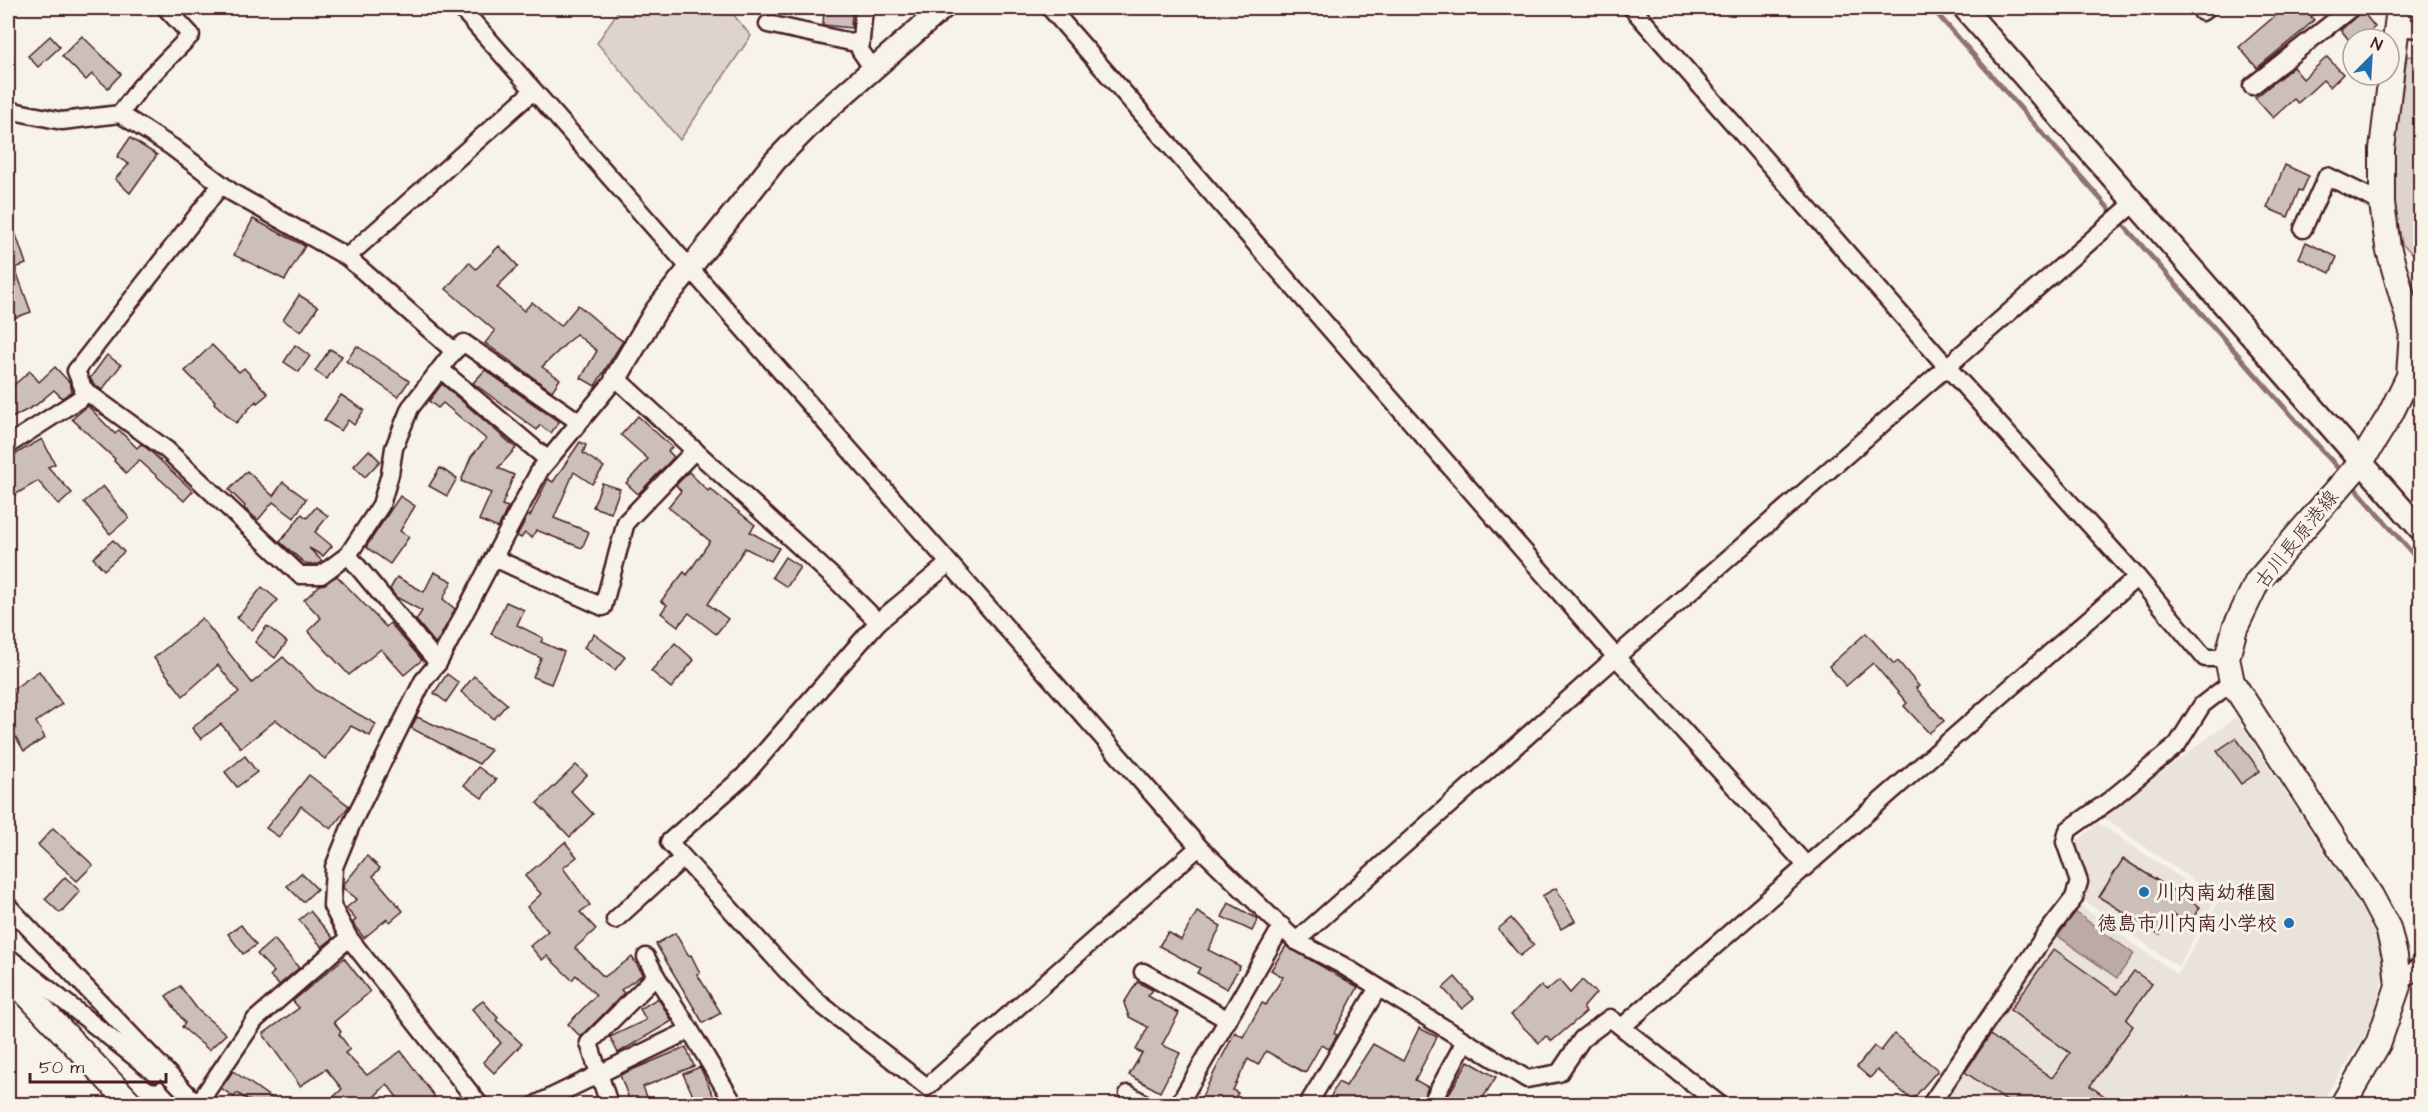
<svg xmlns="http://www.w3.org/2000/svg" width="2428" height="1112" font-family="'Architects Daughter','Klee One',sans-serif">
  <style>
    .built { fill: #eae3da }
    .green { fill: #ded4cc; stroke: #947a7c; stroke-width: 1.5 }
    .water { fill: #bcaaa7; stroke: #8e7275; stroke-width: 1.5 }
    .lines { fill: none; stroke-linecap: round; stroke-linejoin: round }
    .stream { stroke: #8e7275; stroke-width: 5 }
    .building { fill: #ccbfb9; stroke: #4a1f2b; stroke-width: 1.5 }
    .minor-casing { stroke: #4a1f2b; stroke-width: 21 }
    .tertiary-casing { stroke: #4a1f2b; stroke-width: 26 }
    .secondary-casing { stroke: #4a1f2b; stroke-width: 28 }
    .minor { stroke: #f7f3e8; stroke-width: 16 }
    .tertiary { stroke: #f7f3e8; stroke-width: 21 }
    .secondary { stroke: #f7f3e8; stroke-width: 24 }
    .poi-dot { fill: #1f6fb2; stroke: #f7f3e8; stroke-width: 2 }
    .labels { text-anchor: middle; stroke-width: 6; stroke-linejoin: round; paint-order: stroke }
    .street-label { font-size: 20px; fill: #4a1f2b; stroke: #f7f3e8 }
    .poi-label { font-size: 20px; font-weight: bold; fill: #4a1f2b; stroke: #f7f3e8; text-anchor: start }
  </style>
  <rect width="100%" height="100%" fill="#f7f3e8"/>
  <filter id="ink" filterUnits="userSpaceOnUse"><feTurbulence type="fractalNoise" baseFrequency=".0167" numOctaves="2"/><feDisplacementMap in="SourceGraphic" scale="12" xChannelSelector="R" yChannelSelector="G"/><feConvolveMatrix kernelMatrix="1 2 1 2 8 2 1 2 1" color-interpolation-filters="sRGB"/></filter>
  <g filter="url(#ink)">
    <g class="built">
      <path d="M2236,717L2385,944L2386,963L2376,1008L2364,1037L2320,1104H1955L1946,1096L2076,903L2178,975L2220,899L2102,817Z"/>
      <path d="M2098,823L2215,900L2178,967L2083,900L2088,884L2075,843Z"/>
    </g>
    <g class="green">
      <path d="M620,8H728L751,36L680,140L597,43Z"/>
      <path d="M2407,56L2420,57V260L2402,244L2395,208V144Z"/>
    </g>
    <path class="water" d="M2075,912L2134,954L2117,978L2058,936Z"/>
    <g class="lines">
      <g class="stream">
        <path d="M1932,8L2344,475"/>
        <path d="M2352,484L2420,562"/>
      </g>
    </g>
    <g class="building">
      <path d="M2284,8H2321L2311,17L2314,20L2300,33L2257,68L2239,47Z"/>
      <path d="M824,10L852,12L851,28L823,25Z"/>
      <path d="M2362,11L2375,27L2360,39H2353V45L2341,30Z"/>
      <path d="M50,36L60,47L38,67L28,56Z"/>
      <path d="M82,36L121,74L108,88L92,74L86,80L62,56Z"/>
      <path d="M2327,57L2343,74L2330,87L2323,80L2298,103L2294,99L2273,118L2255,98L2293,67L2303,79Z"/>
      <path d="M130,138L157,155L130,193L115,179L129,164L117,157Z"/>
      <path d="M2285,165L2309,176L2302,191L2299,190L2288,217L2267,208Z"/>
      <path d="M8,217H10L26,264L15,268L31,312L11,319L8,309Z"/>
      <path d="M253,219L305,246L285,280L234,255Z"/>
      <path d="M2306,242L2337,257L2330,273L2299,258Z"/>
      <path d="M499,246L518,266L497,287L524,311L532,302L561,326L578,305L604,327L603,328L623,341L595,386L581,378L597,351L576,334L542,367L560,379L552,391L485,343L495,331L446,289L469,262L476,269Z"/>
      <path d="M299,295L318,307L301,332L283,320Z"/>
      <path d="M212,345L239,372L244,368L268,394L257,403L256,401L236,423L214,403L215,401L185,371Z"/>
      <path d="M295,345L310,356L299,372L284,362Z"/>
      <path d="M357,346L409,381L398,397L346,361Z"/>
      <path d="M330,349L342,356L327,379L315,371Z"/>
      <path d="M107,355L121,365L102,390L93,383L90,378Z"/>
      <path d="M55,367L70,383L72,391L62,398L54,390L36,405L8,420V390L30,371L39,382Z"/>
      <path d="M485,370L559,422L551,433L540,425L537,430L473,383Z"/>
      <path d="M442,384L516,448L498,468L514,475L502,505L508,507L498,528L479,520L491,493L461,481L471,457L486,439L443,403L438,408L429,401Z"/>
      <path d="M341,395L364,410L354,425L348,420L341,431L324,420Z"/>
      <path d="M88,406L115,434L119,430L137,448L141,444L149,450L193,491L184,501L139,460L126,473L114,461L115,459L72,419Z"/>
      <path d="M638,416L672,447L668,451L674,457L638,494L626,483L648,459L621,435Z"/>
      <path d="M42,439L55,464L48,467L72,493L59,505L38,481L8,499V458Z"/>
      <path d="M580,442L586,445L583,453L604,467L592,484L574,472L554,518L589,532L582,548L536,530L532,538L525,533L521,538L517,536L528,515L530,516L548,479L553,482Z"/>
      <path d="M369,450L380,461L365,477L354,466Z"/>
      <path d="M440,468L457,478L447,496L429,486Z"/>
      <path d="M247,471L273,496L283,482L306,499L294,518L273,502L258,520L244,508L245,506L229,490Z"/>
      <path d="M689,472L708,491L710,489L755,525L750,532L779,548L771,561L745,548L708,604L728,619L716,634L689,613L678,626L661,613L667,605L661,601L684,572L687,575L710,541L668,507L681,491L676,485Z"/>
      <path d="M602,483L620,489L611,513L593,507Z"/>
      <path d="M103,486L129,518L110,534L84,502Z"/>
      <path d="M400,496L415,506L400,531L409,537L390,564L366,547Z"/>
      <path d="M316,507L328,516L315,532L332,546L323,556L309,548L322,561L318,564H306L280,542L302,514L307,518Z"/>
      <path d="M113,540L124,552L104,570L93,558Z"/>
      <path d="M785,557L800,567L787,587L772,577Z"/>
      <path d="M434,572L452,581L443,599L455,609L436,644L416,620L422,611L396,597L390,589L397,577L424,592Z"/>
      <path d="M337,576L386,627L390,623L422,660L404,675L381,649L349,675L308,631L321,618L304,600L320,585Z"/>
      <path d="M262,587L278,600L252,630L237,618Z"/>
      <path d="M506,602L524,610L517,625L543,638L541,642L564,652L551,684L533,677L541,658L491,634Z"/>
      <path d="M202,618L252,683L283,657L317,691L376,724L370,736L351,726L325,759L276,720L241,748L221,724L201,739L192,728L239,692L218,665L183,696L154,658Z"/>
      <path d="M267,626L287,642L275,658L255,642Z"/>
      <path d="M1866,633L1894,664L1898,661L1919,686L1916,688L1944,721L1929,733L1904,706L1907,703L1873,663L1846,686L1829,666Z"/>
      <path d="M594,634L625,657L615,670L584,647Z"/>
      <path d="M675,643L694,660L671,688L651,671Z"/>
      <path d="M39,671L62,704L36,722L45,738L24,751L8,724V693Z"/>
      <path d="M447,674L459,683L446,702L434,693Z"/>
      <path d="M474,676L507,704L494,719L461,692Z"/>
      <path d="M417,717L491,750L479,764L411,728Z"/>
      <path d="M2236,738L2260,771L2241,784L2217,751Z"/>
      <path d="M245,756L257,772L237,787L225,772Z"/>
      <path d="M576,765L587,775L571,791L593,814L570,837L537,803Z"/>
      <path d="M478,767L496,780L482,798L464,785Z"/>
      <path d="M309,775L349,806L331,829L301,806L279,837L266,828Z"/>
      <path d="M53,828L93,865L77,881L38,845Z"/>
      <path d="M565,842L577,857L563,868L590,905L580,912L596,929L575,948L604,977L632,957L643,974L621,990L624,993L581,1037L568,1024L596,995L576,975L572,980L547,956L542,960L530,946L548,931L527,907L541,894L525,876Z"/>
      <path d="M367,856L380,868L373,876L403,911L390,922L387,919L364,938L354,925L353,922L356,920L346,908L357,899L343,888L344,884Z"/>
      <path d="M2123,859L2200,907L2189,924L2173,914L2160,935L2099,897Z"/>
      <path d="M301,873L317,889L303,902L287,886Z"/>
      <path d="M65,877L80,891L60,913L45,899Z"/>
      <path d="M1556,888L1575,921L1561,929L1542,896Z"/>
      <path d="M1229,903L1258,919L1252,931L1222,917Z"/>
      <path d="M310,911L333,938L322,947L299,920Z"/>
      <path d="M1197,912L1221,926L1208,950L1240,966L1227,989L1197,973L1200,968L1159,946L1168,932L1181,940Z"/>
      <path d="M1511,918L1534,945L1520,956L1498,929Z"/>
      <path d="M241,925L256,945L243,954L228,934Z"/>
      <path d="M675,933L689,956L691,955L700,973L697,974L721,1013L703,1023L656,944Z"/>
      <path d="M274,939L299,968L279,985L270,976L274,972L257,954Z"/>
      <path d="M1286,946L1358,987L1334,1033L1337,1035L1329,1049L1321,1045L1305,1073L1266,1051L1258,1065L1248,1059L1233,1090L1238,1093L1231,1104H1198L1235,1032L1243,1037L1262,1003L1266,1005L1283,977L1271,970Z"/>
      <path d="M2054,949L2117,994L2134,971L2152,984L2126,1020L2133,1026L2090,1086L2116,1104H2011L1965,1072L1990,1035L2052,1078L2070,1053L2010,1010Z"/>
      <path d="M344,958L370,992L334,1022L341,1032L339,1034L350,1049L345,1053L367,1075L401,1051L435,1097L425,1104H402L387,1084L367,1104H326L342,1089L326,1069L300,1086L263,1034L299,1008L293,1001Z"/>
      <path d="M1455,977L1474,999L1462,1009L1443,988Z"/>
      <path d="M1559,980L1570,993L1582,980L1596,993L1583,1008L1586,1012L1552,1041L1546,1036L1539,1043L1511,1015L1541,985L1546,991Z"/>
      <path d="M1137,982L1153,990L1148,996L1179,1013L1162,1045L1180,1053L1160,1092L1129,1075L1142,1053L1136,1050L1148,1027L1129,1017L1124,1003Z"/>
      <path d="M180,986L198,1010L226,1034L209,1050L182,1027L185,1023L166,996Z"/>
      <path d="M658,998L672,1021L618,1053L610,1037L646,1020L640,1009Z"/>
      <path d="M483,1001L498,1018L496,1020L522,1044L494,1073L483,1062L501,1043L472,1009Z"/>
      <path d="M1419,1028L1437,1037L1415,1080L1428,1087L1421,1104H1408L1393,1096L1388,1104H1327L1338,1082L1346,1086L1373,1044L1403,1061Z"/>
      <path d="M1894,1034L1938,1070L1912,1100L1877,1070L1870,1078L1857,1067L1874,1046L1881,1051Z"/>
      <path d="M686,1047L694,1066L643,1087L650,1104H631L620,1075Z"/>
      <path d="M1468,1061L1496,1077L1479,1104H1443Z"/>
      <path d="M700,1067L714,1097L697,1104L683,1074Z"/>
      <path d="M233,1071L280,1104H254L237,1093L234,1097L221,1088Z"/>
    </g>
    <g class="lines">
      <defs>
        <g id="minor">
          <path d="M461,8L1199,847L1296,941L1342,965L1527,1079L1559,1073L1582,1039L1610,1018L1719,1104"/>
          <path d="M864,8L860,50L873,69"/>
          <path d="M1050,8L1616,657L1806,865"/>
          <path d="M1632,8L1948,368L2137,577L2205,658H2227"/>
          <path d="M2202,12L2207,8"/>
          <path d="M768,24L860,44"/>
          <path d="M2397,27L2420,29"/>
          <path d="M2252,86L2351,8"/>
          <path d="M8,110L62,121L120,114L172,147L233,193L347,257L454,351L464,343L579,422"/>
          <path d="M120,114L141,86L191,35L166,8"/>
          <path d="M2303,229L2327,176L2382,203"/>
          <path d="M347,257L533,91"/>
          <path d="M440,369L548,460"/>
          <path d="M84,390L167,450L300,575H321L348,555L438,663"/>
          <path d="M8,445L81,398L84,390L76,371L221,185"/>
          <path d="M348,555L381,505L390,474L394,448L410,408L454,351"/>
          <path d="M494,558L603,607L626,522L695,450"/>
          <path d="M878,622L948,564"/>
          <path d="M8,906L197,1104"/>
          <path d="M615,920L683,858"/>
          <path d="M1296,941L1616,657L2135,202"/>
          <path d="M8,957L155,1073"/>
          <path d="M646,957L656,976"/>
          <path d="M1143,972L1228,1020"/>
          <path d="M2398,986L2420,965"/>
          <path d="M1622,1027L2137,577"/>
          <path d="M1128,1094L1145,1104"/>
          <path d="M198,1104L255,1020L349,938"/>
          <path d="M479,1104L349,938L332,906L334,867L352,823L423,681L438,663L540,470L616,378L836,580L878,622L744,776L669,842L785,969L818,1002L927,1087L1199,847"/>
          <path d="M537,1104L690,1030L734,1104"/>
          <path d="M609,1104L589,1043L656,976L690,1030"/>
          <path d="M1179,1104L1282,926"/>
          <path d="M1308,1104L1378,988"/>
          <path d="M1431,1104L1465,1041"/>
          <path d="M1931,1104L2043,938L2074,898L2079,882L2065,842L2068,830L2110,800L2177,745L2202,705L2232,682"/>
        </g>
        <g id="tertiary">
          <path d="M1964,8L2420,529"/>
          <path d="M616,378L655,312L775,161L817,118L943,8"/>
        </g>
        <g id="secondary">
          <path d="M8,974L131,1104"/>
          <path d="M2343,1104L2378,1044L2398,986L2395,956L2388,928L2371,896L2232,682L2227,658L2235,628L2257,582L2361,462L2390,415L2409,376L2412,331L2388,247L2382,203V149L2399,8"/>
        </g>
      </defs>
      <use href="#minor" class="minor-casing"/>
      <use href="#tertiary" class="tertiary-casing"/>
      <use href="#secondary" class="secondary-casing"/>
      <use href="#minor" class="minor"/>
      <use href="#tertiary" class="tertiary"/>
      <use href="#secondary" class="secondary"/>
    </g>
  </g>
  <g class="poi-dot">
    <circle cx="2144" cy="892" r="6"/>
    <circle cx="2289" cy="923" r="6"/>
  </g>
  <g class="labels">
    <g class="street-label">
      <text transform="translate(2296 539) rotate(-51)" y="7">古川長原港線</text>
    </g>
    <g class="poi-label">
      <text x="2156" y="899">川内南幼稚園</text>
      <text x="2277" y="930" text-anchor="end">徳島市川内南小学校</text>
    </g>
  </g>
  <rect width="2428" height="1112" fill="none" stroke="#f7f3e8" stroke-width="30"/>
  <rect x="15" y="15" width="2398" height="1082" fill="none" stroke="#4a1f2b" stroke-width="2" filter="url(#ink)"/>
  <g transform="translate(2371 57) rotate(24)"><circle r="28" fill="#f7f3e8" stroke="#b29e9c" stroke-width="1.5"/>
  <path d="M0-4.5L10 22L0 15L-10 22Z" fill="#1f6fb2"/>
  <text y="-9" font-size="16" font-weight="bold" text-anchor="middle" fill="#4a1f2b">N</text>
  </g>
  <path d="M30 1073v9h136v-9" fill="none" stroke="#4a1f2b" stroke-width="3"/>
  <text x="39" y="1073" font-size="18" fill="#4a1f2b" stroke="#f7f3e8" stroke-width="4.5" paint-order="stroke">50 m</text>
</svg>
